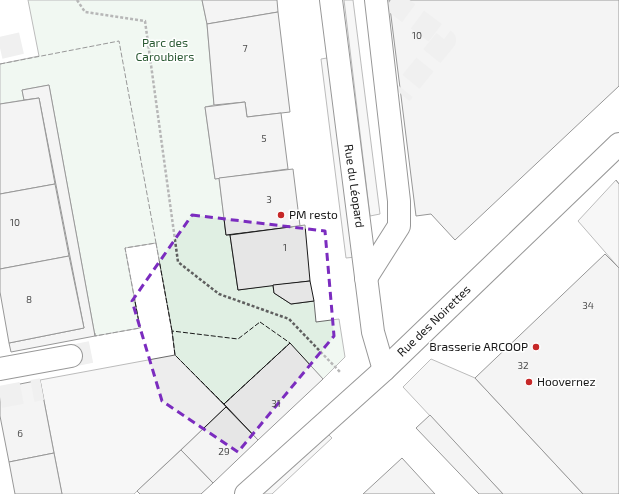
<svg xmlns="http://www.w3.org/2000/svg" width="619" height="494" font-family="'Exo 2',sans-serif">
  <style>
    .green { fill: #e0efe3; stroke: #6a6a6a }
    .parking { fill: #ededed; stroke: #6a6a6a }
    .building { fill: #e6e6e6; stroke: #1a1a1a }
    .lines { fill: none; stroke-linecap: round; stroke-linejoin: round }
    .minor-tunnel { stroke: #ddd; stroke-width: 22; stroke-dasharray: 22 11; stroke-linecap: butt }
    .minor-casing { stroke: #1a1a1a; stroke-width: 24 }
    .path { stroke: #5f5f5f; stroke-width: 2.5; stroke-dasharray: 3 2; stroke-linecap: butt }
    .minor { stroke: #fff; stroke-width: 22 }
    .fence { stroke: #1a1a1a; stroke-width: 1; stroke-dasharray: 5 2; stroke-linecap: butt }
    .marked { fill: none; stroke: #7b2cbf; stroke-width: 3; stroke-dasharray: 8 5; stroke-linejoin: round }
    .poi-dot { fill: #c62828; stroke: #fff; stroke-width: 1.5 }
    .labels { text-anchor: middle; stroke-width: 3; stroke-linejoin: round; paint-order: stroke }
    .number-label { font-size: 10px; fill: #4d4d4d }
    .park-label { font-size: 12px; fill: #2b5a34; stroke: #fff }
    .street-label { font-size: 12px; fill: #1a1a1a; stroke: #fff }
    .poi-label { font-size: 12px; fill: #1a1a1a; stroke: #fff; text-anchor: start }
  </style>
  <rect width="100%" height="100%" fill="#fff"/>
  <path class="green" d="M28,0H202L207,24L214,105L205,107L215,179L219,178L226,235H230L238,290L273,285L274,293L291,304L314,301L316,322L339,319L345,357L323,379L290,344L224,404L175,355L172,331L156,243L125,248L140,328L95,336L49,85L22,90L24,100L0,104V64L39,56Z"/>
  <g class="parking">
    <path d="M344,0H353L380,214L370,216Z"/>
    <path d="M333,57L356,257L346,258L321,59Z"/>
    <path d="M616,180L619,184V268L578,221Z"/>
    <path d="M175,355L226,407L134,494H62L40,380Z"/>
    <path d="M431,359L475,378L583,494H503L403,387Z"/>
    <path d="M325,431L332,438L272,494H259Z"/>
  </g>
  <g class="building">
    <path d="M202,0H277L278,12L207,24Z"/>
    <path d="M389,0H619V86L455,240L431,214L416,216Z"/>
    <path d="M278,12L290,112L247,117L245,102L214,105L207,24Z"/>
    <path d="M49,85L95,336L11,352L9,343L84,328L39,98L24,100L22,90Z"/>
    <path d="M39,98L55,184L0,194V104Z"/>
    <path d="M245,102L247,117L281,113L288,169L215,179L205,107Z"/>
    <path d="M293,169L300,226L226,235L219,178Z"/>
    <path d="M55,184L69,256L0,269V194Z"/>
    <path d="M305,225L310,281L238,290L230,235Z"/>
    <path d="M605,254L619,268V494H583L475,378Z"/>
    <path d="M69,256L84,328L9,343L0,292V269Z"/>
    <path d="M310,281L314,301L291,304L274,293L273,285Z"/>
    <path d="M290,343L323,379L258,440L224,404Z"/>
    <path d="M40,380L54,453L9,462L0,416V388Z"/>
    <path d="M226,407L258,440L213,483L181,450Z"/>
    <path d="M430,415L503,494H479L416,428Z"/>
    <path d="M181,450L213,483L201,494H140L137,491Z"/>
    <path d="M54,453L62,494H15L9,462Z"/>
    <path d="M402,458L435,494H363Z"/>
  </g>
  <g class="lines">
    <g class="minor-tunnel">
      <path d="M391,0L445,40L401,94"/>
      <path d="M0,48L22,43"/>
      <path d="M71,356L91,352"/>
      <path d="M0,397L42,389"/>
    </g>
    <defs>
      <g id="minor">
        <path d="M331,0L373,332L384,370"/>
        <path d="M366,278L399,226V201L376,0"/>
        <path d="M0,369L71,356"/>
        <path d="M246,494L384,370L619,144"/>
      </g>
    </defs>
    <use href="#minor" class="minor-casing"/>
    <path class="path" d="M77,0L85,12L145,21L178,262L219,294L289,319L341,373"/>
    <use href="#minor" class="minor"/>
    <g class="fence">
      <path d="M0,64L119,41L156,243L125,248L140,328L95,336V333"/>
      <path d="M616,180L619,184"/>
      <path d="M156,243L172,331"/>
      <path d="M260,322L290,343L224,404L175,355L172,331L238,339Z"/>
    </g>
  </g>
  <path d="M0 0H619V494H0ZM192,215L325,231L334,336L238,452L162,401L132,301Z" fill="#fff" fill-opacity=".55" fill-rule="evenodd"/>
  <path class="marked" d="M192,215L325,231L334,336L238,452L162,401L132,301Z"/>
  <g class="poi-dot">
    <circle cx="281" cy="215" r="4"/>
    <circle cx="536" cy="347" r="4"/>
    <circle cx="529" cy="382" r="4"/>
  </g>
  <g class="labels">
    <g class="number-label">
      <text x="417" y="39">10</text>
      <text x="245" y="52">7</text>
      <text x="264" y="142">5</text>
      <text x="269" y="203">3</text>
      <text x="15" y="226">10</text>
      <text x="285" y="251">1</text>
      <text x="29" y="303">8</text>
      <text x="588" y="309">34</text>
      <text x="523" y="369">32</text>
      <text x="276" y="407">31</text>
      <text x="20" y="437">6</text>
      <text x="224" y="455">29</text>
    </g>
    <g class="park-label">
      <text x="165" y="47">Parc des<tspan x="165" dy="14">Caroubiers</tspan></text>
    </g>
    <g class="street-label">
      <text transform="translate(354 186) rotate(82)" y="4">Rue du Léopard</text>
      <text transform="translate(434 321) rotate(-44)" y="4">Rue des Noirettes</text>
    </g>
    <g class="poi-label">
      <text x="289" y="219">PM resto</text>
      <text x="528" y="351" text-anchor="end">Brasserie ARCOOP</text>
      <text x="537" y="386">Hoovernez</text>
    </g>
  </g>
</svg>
